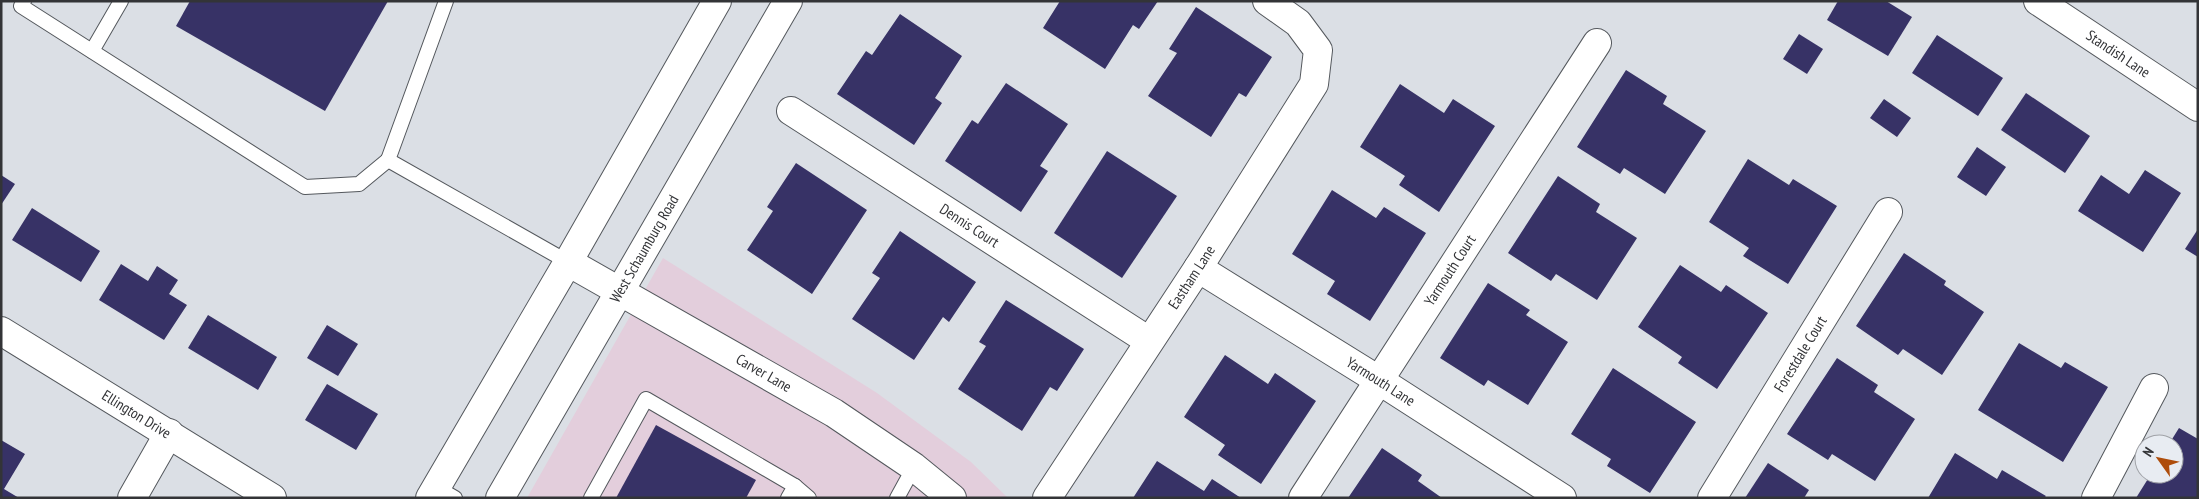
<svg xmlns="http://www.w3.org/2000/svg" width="2199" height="499" font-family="'PT Sans Narrow',sans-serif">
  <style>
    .commercial { fill: #e3cedc }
    .building { fill: #373266 }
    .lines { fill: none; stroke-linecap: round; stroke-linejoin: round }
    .lane-casing { stroke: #54585d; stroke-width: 16 }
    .street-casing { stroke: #54585d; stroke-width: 30 }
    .secondary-casing { stroke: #54585d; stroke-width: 30 }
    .lane { stroke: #fff; stroke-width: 14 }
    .street { stroke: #fff; stroke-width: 28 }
    .secondary { stroke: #fff; stroke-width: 28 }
    .labels { text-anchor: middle; stroke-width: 5; stroke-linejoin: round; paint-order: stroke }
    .street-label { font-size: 15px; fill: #333437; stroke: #e8ecf2 }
  </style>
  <rect width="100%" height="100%" fill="#dbdfe5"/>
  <path class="commercial" d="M663,258L877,393L971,462L1008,498H527Z"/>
  <g class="building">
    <path d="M190,1H388L325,111L176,26Z"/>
    <path d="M1060,1H1158L1139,29L1133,25L1105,69L1043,28Z"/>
    <path d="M1838,1H1886L1912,17L1888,56L1827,20Z"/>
    <path d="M1196,7L1272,57L1246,97L1239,93L1211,137L1148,96L1177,53L1169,49Z"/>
    <path d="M900,14L962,56L935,98L942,103L914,145L837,94L866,51L872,55Z"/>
    <path d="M1799,34L1823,49L1807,74L1783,59Z"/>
    <path d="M1937,35L2003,78L1978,116L1912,73Z"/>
    <path d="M1626,70L1667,96L1663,104L1706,131L1665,194L1624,168L1620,174L1577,147Z"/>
    <path d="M1006,83L1068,124L1040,166L1048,171L1021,212L945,161L972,120L978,124Z"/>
    <path d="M1400,84L1444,113L1453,99L1495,126L1439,212L1399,185L1405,176L1360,147Z"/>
    <path d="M2026,93L2090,136L2065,173L2001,130Z"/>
    <path d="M1884,99L1911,118L1897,137L1870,118Z"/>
    <path d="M1977,147L2006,167L1986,196L1957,177Z"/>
    <path d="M1107,151L1177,196L1122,278L1054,233Z"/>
    <path d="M1748,159L1789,185L1793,179L1837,206L1788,284L1743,256L1749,248L1709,222Z"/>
    <path d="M796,163L867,210L812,294L747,250L773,211L767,207Z"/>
    <path d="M2145,170L2181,193L2143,252L2078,211L2101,175L2129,194Z"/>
    <path d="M1,175L15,184L1,205Z"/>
    <path d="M1558,176L1600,204L1596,212L1637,238L1597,300L1556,274L1551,281L1508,253Z"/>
    <path d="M1332,190L1376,218L1384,207L1426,233L1370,321L1327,294L1335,281L1292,254Z"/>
    <path d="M32,208L100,251L81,282L12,240Z"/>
    <path d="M2198,229V257L2185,249Z"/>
    <path d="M900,231L976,282L949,322L943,317L914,360L852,319L880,278L872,273Z"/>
    <path d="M1904,253L1946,281L1944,285L1984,312L1942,375L1903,349L1898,355L1856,326Z"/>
    <path d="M121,264L148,281L157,266L178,280L169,294L187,305L164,340L99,300Z"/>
    <path d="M1680,265L1721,292L1726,285L1768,313L1717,389L1678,363L1682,357L1638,327Z"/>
    <path d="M1488,283L1530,310L1526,315L1568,342L1528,405L1488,380L1484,386L1440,358Z"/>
    <path d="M1006,300L1084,349L1057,391L1050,387L1022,431L958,389L986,346L979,342Z"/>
    <path d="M208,315L277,357L258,390L188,348Z"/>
    <path d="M327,325L358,344L338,376L307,358Z"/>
    <path d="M2019,343L2061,368L2065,362L2108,387L2063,462L1978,410Z"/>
    <path d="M1225,355L1268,384L1275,373L1316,401L1261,484L1218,455L1225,445L1184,417Z"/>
    <path d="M1837,358L1878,385L1874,392L1915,419L1875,481L1832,454L1828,460L1787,434Z"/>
    <path d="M1613,368L1696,422L1650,493L1607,466L1611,459L1571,434Z"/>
    <path d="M327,384L378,414L356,450L305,420Z"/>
    <path d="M656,425L756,480L746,498H616Z"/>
    <path d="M2179,428L2198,439V498H2136L2151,474H2174V444H2169Z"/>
    <path d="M1,440L25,454L4,489L19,498H1Z"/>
    <path d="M1382,448L1422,475L1418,481L1442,498H1348Z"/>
    <path d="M1955,453L1997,479L2002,470L2046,496L2044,498H1928Z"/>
    <path d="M1157,461L1204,491L1212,479L1241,498H1133Z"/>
    <path d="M1768,463L1809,490L1804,498H1745Z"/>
  </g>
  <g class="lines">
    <defs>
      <g id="lane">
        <path d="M24,1L21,6L305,187L359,184L388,160"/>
        <path d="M446,1L388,160L568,262"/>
        <path d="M92,51L121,1"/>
        <path d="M436,487L455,498"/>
        <path d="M591,498L646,399L795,486L809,498"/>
        <path d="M788,498L795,486"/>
        <path d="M897,498L914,467"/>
      </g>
      <g id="street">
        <path id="s1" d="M2038,1L2198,107"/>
        <path id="s2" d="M791,111L1149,341"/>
        <path id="s3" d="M568,262L834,413L914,467L952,498"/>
        <path id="s4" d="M1198,268L1380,381L1562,498"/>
        <path id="s5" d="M1,331L272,498"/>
        <path d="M132,498L169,433"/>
        <path id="s6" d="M1047,498L1198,268L1314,84L1318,50L1298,23L1267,1"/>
        <path id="s7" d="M1303,498L1597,43"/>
        <path id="s8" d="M1712,498L1888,212"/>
        <path d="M2096,498L2154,388"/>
      </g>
      <g id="secondary">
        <path d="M430,498L568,262L717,1"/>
        <path id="s9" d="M500,498L788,1"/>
      </g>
    </defs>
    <use href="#lane" class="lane-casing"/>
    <use href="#street" class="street-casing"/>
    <use href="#secondary" class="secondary-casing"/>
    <use href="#lane" class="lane"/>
    <use href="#street" class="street"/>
    <use href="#secondary" class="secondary"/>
  </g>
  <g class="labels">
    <g class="street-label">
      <text dy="5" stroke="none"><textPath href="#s1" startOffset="96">Standish Lane</textPath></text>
      <text dy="5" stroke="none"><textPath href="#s2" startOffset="212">Dennis Court</textPath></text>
      <text dy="5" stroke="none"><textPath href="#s9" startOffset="288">West Schaumburg Road</textPath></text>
      <text dy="5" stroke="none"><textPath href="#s7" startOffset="271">Yarmouth Court</textPath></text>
      <text dy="5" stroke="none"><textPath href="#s6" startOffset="264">Eastham Lane</textPath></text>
      <text dy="5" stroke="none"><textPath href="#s8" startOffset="169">Forestdale Court</textPath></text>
      <text dy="5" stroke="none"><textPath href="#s3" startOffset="225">Carver Lane</textPath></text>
      <text dy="5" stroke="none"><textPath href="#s4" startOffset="215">Yarmouth Lane</textPath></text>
      <text dy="5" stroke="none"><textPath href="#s5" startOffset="159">Ellington Drive</textPath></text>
    </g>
  </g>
  <rect width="2199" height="499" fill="none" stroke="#333437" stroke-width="5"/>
  <g transform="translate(2159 459) rotate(303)"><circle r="24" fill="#e8ecf2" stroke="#a0a2a7"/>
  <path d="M0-4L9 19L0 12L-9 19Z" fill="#ae4d0b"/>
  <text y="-8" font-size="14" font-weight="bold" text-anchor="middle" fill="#333437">N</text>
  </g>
</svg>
